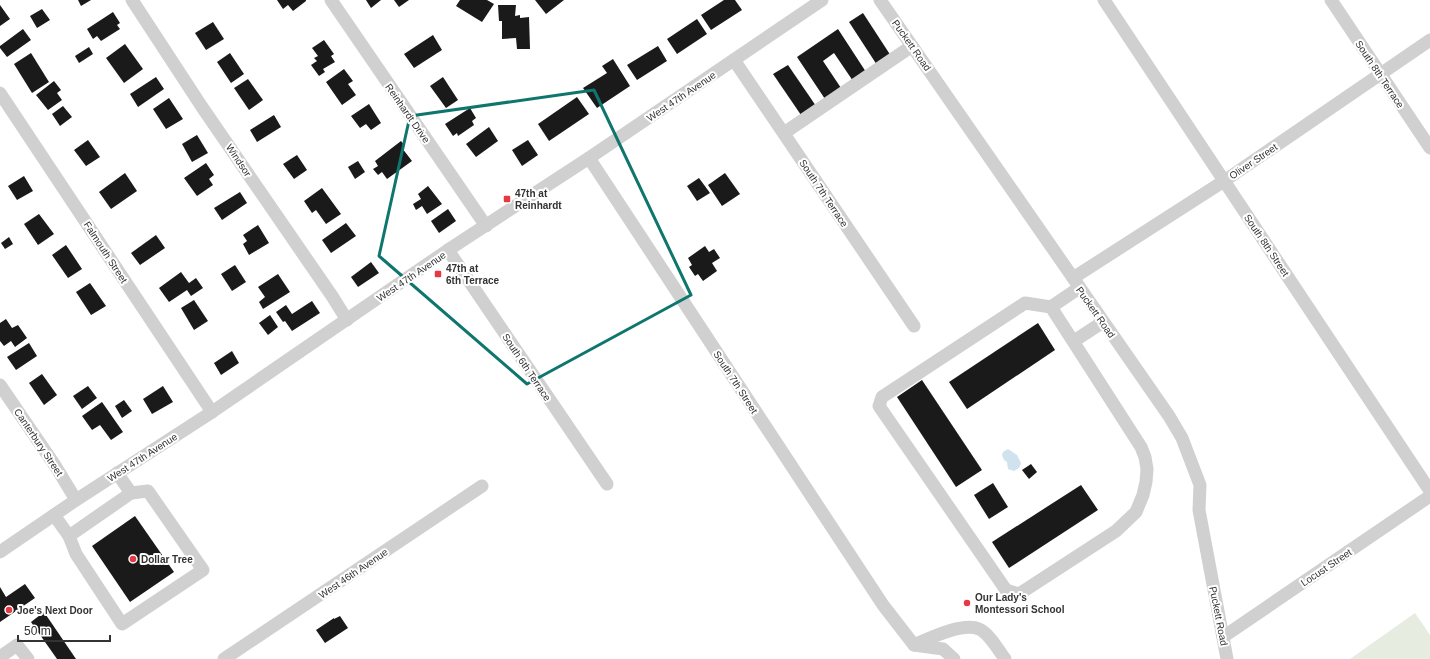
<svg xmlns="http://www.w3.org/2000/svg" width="1430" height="659" font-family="Helvetica,sans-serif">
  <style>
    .green { fill: #e6ecdf }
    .water { fill: #cfe2ee }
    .building { fill: #1a1a1a }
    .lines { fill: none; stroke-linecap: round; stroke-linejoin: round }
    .minor { stroke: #d0d0d0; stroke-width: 13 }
    .marked { fill: none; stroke: #0f766e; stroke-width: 3; stroke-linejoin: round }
    .poi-dot { fill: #e63946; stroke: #fff; stroke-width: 1.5 }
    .labels { text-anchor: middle; stroke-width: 4; stroke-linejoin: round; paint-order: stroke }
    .street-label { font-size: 10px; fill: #333; stroke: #fff }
    .poi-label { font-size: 10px; font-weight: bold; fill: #333; stroke: #fff; text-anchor: start }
  </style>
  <rect width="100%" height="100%" fill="#fff"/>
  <path class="green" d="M1415,613L1430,635V659H1350Z"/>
  <path class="water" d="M1008,449L1017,455L1021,463L1019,468L1014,471L1008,469L1007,462L1004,460L1002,455L1003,452Z"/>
  <g class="building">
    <path d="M78,0H91L81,6Z"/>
    <path d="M277,0H306V1L293,11L288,5L283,9Z"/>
    <path d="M366,0H381L371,8Z"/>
    <path d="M394,0H409L399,7Z"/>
    <path d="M460,0H487L494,4L482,22L456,6Z"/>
    <path d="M535,0H564L546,14Z"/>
    <path d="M724,0H735L742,10L711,30L701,15Z"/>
    <path d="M0,5L10,19L0,26Z"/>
    <path d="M498,5H516L515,16L520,15V18L529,17L530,49H517L516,38L502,39V21H499Z"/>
    <path d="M42,9L50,20L37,28L30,16Z"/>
    <path d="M113,12L120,23L117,25L120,29L101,41L97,36L93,39L87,29Z"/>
    <path d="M863,13L891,56L877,65L849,22Z"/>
    <path d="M697,19L707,34L677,54L667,39Z"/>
    <path d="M213,22L224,39L206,50L195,33Z"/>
    <path d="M23,29L31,40L7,57L0,48V46Z"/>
    <path d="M838,29L866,72L853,81L834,53L823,61L841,88L825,99L797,57Z"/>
    <path d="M433,35L442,50L414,68L404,54Z"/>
    <path d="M324,40L334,54L331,56L335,62L323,69L325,72L319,76L311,65L317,61L314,58L318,56L312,48Z"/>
    <path d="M125,44L143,69L124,83L106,58Z"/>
    <path d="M658,46L667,61L637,80L627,65Z"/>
    <path d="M89,47L93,54L79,63L75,56Z"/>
    <path d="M31,53L49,82L32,93L14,64Z"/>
    <path d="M230,53L244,74L231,83L217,62Z"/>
    <path d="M613,59L630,86L597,108L583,88L607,73L602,66Z"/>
    <path d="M788,65L816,106L801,115L773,74Z"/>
    <path d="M344,69L353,81L348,84L356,95L342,105L326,82Z"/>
    <path d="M156,77L164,89L138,107L130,94Z"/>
    <path d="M443,77L458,100L446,108L430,86Z"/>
    <path d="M248,79L263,100L249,110L234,88Z"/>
    <path d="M54,81L61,90L57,93L62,100L48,110L36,95Z"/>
    <path d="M577,97L589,114L549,141L538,124Z"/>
    <path d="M169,98L183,119L166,129L153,109Z"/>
    <path d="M369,104L381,123L371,130L366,124L360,128L351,116Z"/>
    <path d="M63,106L72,117L60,126L52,114Z"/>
    <path d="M470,108L476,118L472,121L474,125L458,136L457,133L453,136L445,124Z"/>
    <path d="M274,115L281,127L257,142L250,130Z"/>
    <path d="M489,127L498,141L476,157L466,144Z"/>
    <path d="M197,135L208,153L192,162L182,144Z"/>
    <path d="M88,140L100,157L86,166L74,150Z"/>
    <path d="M528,140L538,155L522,166L512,150Z"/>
    <path d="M401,141L405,146L402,148L412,161L387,179L382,172L378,175L373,169L378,166L375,161Z"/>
    <path d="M297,155L307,170L294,179L283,164Z"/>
    <path d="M358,161L365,172L355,179L348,167Z"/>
    <path d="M206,163L214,175L209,179L213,185L197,196L184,178Z"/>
    <path d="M125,173L137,191L111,209L99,192Z"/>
    <path d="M725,173L740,194L722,206L708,185Z"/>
    <path d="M24,176L33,191L17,200L8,186Z"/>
    <path d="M699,178L710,193L697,201L687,186Z"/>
    <path d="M428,186L442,204L427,214L422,206L416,210L413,204L421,199L418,194Z"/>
    <path d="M322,188L341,214L326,224L316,210L312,213L304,201Z"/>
    <path d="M240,192L247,203L222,220L214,208Z"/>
    <path d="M448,209L456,221L439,233L431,221Z"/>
    <path d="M39,214L54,234L38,245L24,224Z"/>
    <path d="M346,223L356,236L331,253L322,240Z"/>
    <path d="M258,225L269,243L249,255L243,244L247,241L243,235Z"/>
    <path d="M156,235L165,248L140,265L131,253Z"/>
    <path d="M9,237L13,244L5,249L1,243Z"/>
    <path d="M66,245L82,269L68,278L52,255Z"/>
    <path d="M705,246L709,252L714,249L720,258L712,263L717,271L703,281L698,274L695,276L689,267L692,265L688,258Z"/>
    <path d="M371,262L379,273L358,287L351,277Z"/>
    <path d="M235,265L246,282L232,291L221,274Z"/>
    <path d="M181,272L189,283L196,278L203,288L191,296L187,290L169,302L159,288Z"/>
    <path d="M278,274L290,292L263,309L259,302L265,297L258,287Z"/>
    <path d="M90,283L106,306L91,315L76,292Z"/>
    <path d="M194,300L208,321L194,330L181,308Z"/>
    <path d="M312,301L320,313L292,331L285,321L283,322L276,312L286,305L292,314Z"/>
    <path d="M270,315L278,327L268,335L259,323Z"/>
    <path d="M6,319L12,328L18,325L27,338L15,347L11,341L4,346L0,341V323Z"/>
    <path d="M1038,323L1055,350L967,409L949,382Z"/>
    <path d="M29,343L37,356L16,370L7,357Z"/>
    <path d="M232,351L239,363L221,375L214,363Z"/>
    <path d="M42,374L57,395L44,405L29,383Z"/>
    <path d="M922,380L982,470L956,487L897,397Z"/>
    <path d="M88,386L97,398L82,409L73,396Z"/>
    <path d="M163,386L173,402L152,414L143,399Z"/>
    <path d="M124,400L132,411L122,418L115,406Z"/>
    <path d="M102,402L123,432L111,440L100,425L92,430L82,416Z"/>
    <path d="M1031,464L1037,472L1029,479L1022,470Z"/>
    <path d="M993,483L1008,507L989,519L974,495Z"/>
    <path d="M1081,485L1098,510L1009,568L992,542Z"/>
    <path d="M135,516L174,572L130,602L92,546Z"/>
    <path d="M25,584L35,598L0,622V587L6,597Z"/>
    <path d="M44,612L76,659H57L31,622Z"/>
    <path d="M340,616L348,628L325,643L316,630L334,618V619Z"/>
  </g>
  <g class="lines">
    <g class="minor">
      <path d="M132,0L202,107L332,296L347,320"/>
      <path d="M331,0L486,226"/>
      <path d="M880,0L1169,416L1182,438L1200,485L1199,510L1227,659"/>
      <path d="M1104,0L1430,491"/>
      <path d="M1331,0L1430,148"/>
      <path d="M734,60L914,326"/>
      <path d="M0,93L212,412"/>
      <path d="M784,133L912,46"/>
      <path d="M589,158L883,605L914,645L943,649L954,659"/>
      <path d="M448,250L607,484"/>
      <path d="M1073,278L1224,181L1430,40"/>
      <path d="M1025,303L1051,307L1141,447L1145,457L1147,469L1146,482L1143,495L1136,512L1116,531L1019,594L1006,590L879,406L882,397Z"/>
      <path d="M1051,307L1079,288"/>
      <path d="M1074,341L1103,322"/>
      <path d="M0,385L56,467L76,500"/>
      <path d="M54,515L69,536L76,554L122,624L203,570L148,491L131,493L117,473"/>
      <path d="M69,536L131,493"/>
      <path d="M0,552L76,500L212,412L448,250L589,158L822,0"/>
      <path d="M1223,637L1430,496"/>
      <path d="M914,645C930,638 963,622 979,629C989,633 999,651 1005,659"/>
      <path d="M0,657L17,645L28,659"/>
      <path d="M224,659L482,486"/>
    </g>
  </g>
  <path class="marked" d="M594,90L691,295L527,384L379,256L410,116Z"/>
  <g class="poi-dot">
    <rect x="503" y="195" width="8" height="8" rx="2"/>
    <rect x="434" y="270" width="8" height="8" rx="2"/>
    <circle cx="133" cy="559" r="4"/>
    <circle cx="967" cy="603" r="4"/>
    <circle cx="9" cy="610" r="4"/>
  </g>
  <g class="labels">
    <g class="street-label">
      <text transform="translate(912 45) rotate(55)" y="4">Puckett Road</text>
      <text transform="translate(1380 74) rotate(56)" y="4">South 8th Terrace</text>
      <text transform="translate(681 96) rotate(-34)" y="4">West 47th Avenue</text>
      <text transform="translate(408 113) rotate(55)" y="4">Reinhardt Drive</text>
      <text transform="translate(239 160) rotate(56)" y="4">Windsor</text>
      <text transform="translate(1253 161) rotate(-34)" y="4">Oliver Street</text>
      <text transform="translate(824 193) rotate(56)" y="4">South 7th Terrace</text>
      <text transform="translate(1267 245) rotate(56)" y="4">South 8th Street</text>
      <text transform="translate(106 252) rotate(57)" y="4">Falmouth Street</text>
      <text transform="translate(411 276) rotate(-34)" y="4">West 47th Avenue</text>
      <text transform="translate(1096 312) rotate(55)" y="4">Puckett Road</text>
      <text transform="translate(527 367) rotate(56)" y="4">South 6th Terrace</text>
      <text transform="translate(736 382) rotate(57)" y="4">South 7th Street</text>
      <text transform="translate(39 442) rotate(56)" y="4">Canterbury Street</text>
      <text transform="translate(142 457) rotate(-33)" y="4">West 47th Avenue</text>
      <text transform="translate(1326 567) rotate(-34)" y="4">Locust Street</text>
      <text transform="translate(353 573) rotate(-34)" y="4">West 46th Avenue</text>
      <text transform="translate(1219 616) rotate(79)" y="4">Puckett Road</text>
    </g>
    <g class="poi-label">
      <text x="515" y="197">47th at<tspan x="515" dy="12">Reinhardt</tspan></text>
      <text x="446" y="272">47th at<tspan x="446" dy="12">6th Terrace</tspan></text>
      <text x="141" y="563">Dollar Tree</text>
      <text x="975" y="601">Our Lady's<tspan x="975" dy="12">Montessori School</tspan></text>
      <text x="17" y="614">Joe's Next Door</text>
    </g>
  </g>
  <path d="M18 635v6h92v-6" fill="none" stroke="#333333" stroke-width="2"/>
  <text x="24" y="635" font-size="12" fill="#333333" stroke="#ffffff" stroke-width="3" paint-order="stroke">50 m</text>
</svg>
